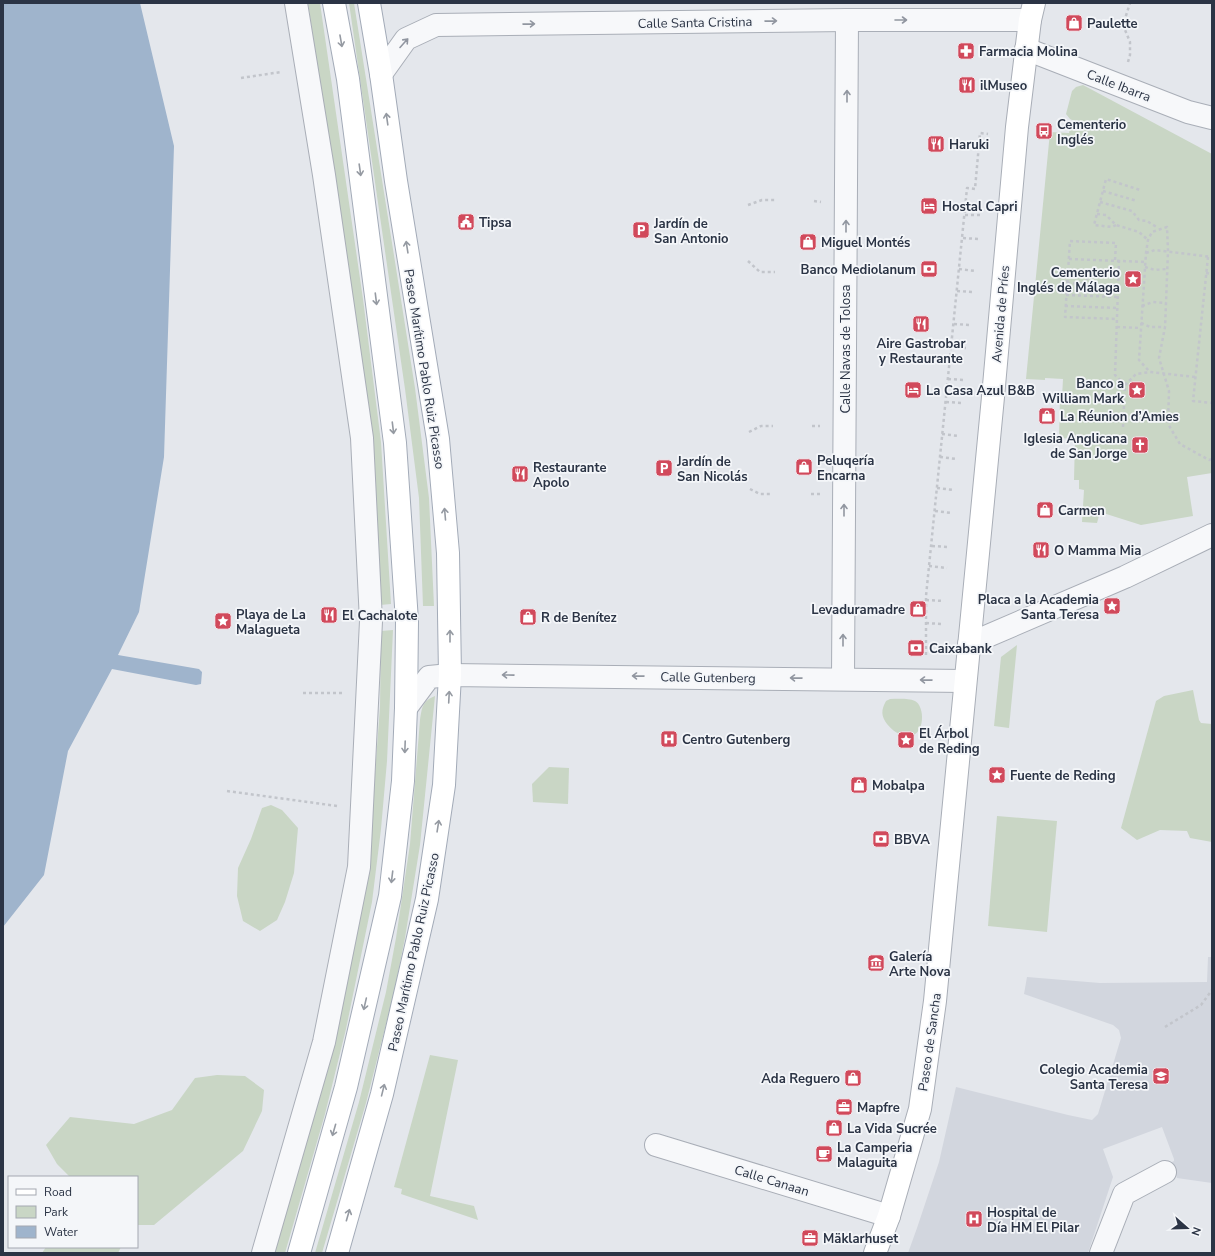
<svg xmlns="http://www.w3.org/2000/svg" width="1215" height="1256" font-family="'Nunito Sans',sans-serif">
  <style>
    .built { fill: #d2d6de }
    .green { fill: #c9d6c5 }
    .water { fill: #9fb4cc }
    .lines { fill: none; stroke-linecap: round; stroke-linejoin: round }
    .street-casing { stroke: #a9aeb7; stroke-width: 24 }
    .secondary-casing { stroke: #a9aeb7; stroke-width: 24 }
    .primary-casing { stroke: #a3abb8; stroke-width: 24 }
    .path { stroke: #c2c5cb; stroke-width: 2.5; stroke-dasharray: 3 3; stroke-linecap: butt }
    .street { stroke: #f7f8fa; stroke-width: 22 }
    .secondary { stroke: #fff; stroke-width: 22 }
    .primary { stroke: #fff; stroke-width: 22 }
    .oneway { stroke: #9196a0 }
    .oneway2 { stroke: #959aa2 }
    .labels { text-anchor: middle; stroke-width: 3.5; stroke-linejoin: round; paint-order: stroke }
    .street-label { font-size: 13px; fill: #2b3445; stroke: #f4f6f9 }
    .poi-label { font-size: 13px; font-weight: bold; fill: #2b3445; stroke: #f4f6f9; text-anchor: start }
  </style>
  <rect width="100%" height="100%" fill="#e4e7ec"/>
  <path class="built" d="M1208,957H1212V1183L1177,1178L1172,1162L1174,1161V1159L1162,1127L1103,1149L1113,1177L1088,1253H908L917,1228L939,1162L956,1087L1068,1115L1092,1120L1098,1114L1121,1038L1119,1030L1113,1025L1024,994L1027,977L1100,983L1207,982Z"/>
  <g class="green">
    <path d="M308,3H320L363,299L381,442L391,604L380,605L352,297Z"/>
    <path d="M349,3H354L415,388L429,498L434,606H423L419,498L405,389Z"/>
    <path d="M1083,85L1212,154V473L1187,477L1193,516L1141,525L1100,512L1097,523L1082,522L1084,490L1079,489V480H1074L1075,439L1059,438L1060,397H1062L1063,379L1045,378V380L1026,379L1050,132L1069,133L1071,123H1074V121L1070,119L1066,114L1072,91L1076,87Z"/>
    <path d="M393,630L387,761L381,829L372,902L346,1029L325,1114L285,1253H272L371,827L380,707L381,631Z"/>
    <path d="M1017,645L1009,728L994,726L1001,657Z"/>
    <path d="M1193,690L1199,720L1201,723L1212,724V842L1190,838L1187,831L1160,830L1137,840L1121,828L1156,701L1164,696Z"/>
    <path d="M435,696L420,845L405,938L394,993L366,1103L322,1253H315L359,1102L386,992L396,938L410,844L420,720C422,708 422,701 435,696Z"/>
    <path d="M890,699C898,699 908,698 915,701C926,706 926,743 902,735C896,733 891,729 887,724C881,716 881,710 886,701Z"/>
    <path d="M549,767L569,768L568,804L533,802L532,784Z"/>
    <path d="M271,805L282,810L298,828L294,873L285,902L277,920L260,931L243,921L237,896L238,868L251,839L262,808Z"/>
    <path d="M997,816L1057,821L1047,932L988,926Z"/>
    <path d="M430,1055L458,1060L430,1196L474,1206L478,1220L401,1194L402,1189L394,1187Z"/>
    <path d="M217,1075L245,1076L264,1090L262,1111L243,1151L154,1225H137V1177H70L57,1164L46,1145L70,1117L134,1124L172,1110L195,1078Z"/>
    <path d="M46,1247H121L118,1253H42Z"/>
  </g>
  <path class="water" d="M3,3H140L174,146L164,457L139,612L118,655L199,669L202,672L201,684L196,685L112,669L68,751L44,875L3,927Z"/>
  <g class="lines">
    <defs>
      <g id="street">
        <path d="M1026,49L1188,112L1212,118"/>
        <path d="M381,74L406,39L436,25L847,20H1030"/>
        <path d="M969,644L1125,577L1212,535"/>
        <path d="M843,679L847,20"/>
        <path d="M406,708L429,677L450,675L965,681"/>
        <path d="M656,1145L889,1216"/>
        <path d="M263,1253L324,1042L359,867L371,621L362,438L324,175L296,3"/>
        <path d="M1101,1253L1124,1194L1165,1172"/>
      </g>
      <path id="secondary" d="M875,1253L889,1216L920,1109L935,1001L993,397L1017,127L1030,20L1034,3"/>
      <g id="primary">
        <path d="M299,1253L346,1087L390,896L403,781L406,708L407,621L395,443L348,79L334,3"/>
        <path d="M337,1253L382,1094L427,899L444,785L450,675L448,553L438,439L396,181L381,74L369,3"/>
      </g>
    </defs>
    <use href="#street" class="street-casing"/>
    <use href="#secondary" class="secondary-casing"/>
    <use href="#primary" class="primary-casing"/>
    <g class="path">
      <path d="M1128,62L1130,55V42L1123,25L1130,3"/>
      <path d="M241,78L281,72"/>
      <path d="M1103,191L1137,201"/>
      <path d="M814,201L821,202"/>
      <path d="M1100,202L1132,211L1139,220L1147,221L1158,228"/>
      <path d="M748,205L762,200H775"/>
      <path d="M1097,214L1106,215L1116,225L1139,232L1148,240"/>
      <path d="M965,215H980"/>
      <path d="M1116,225L1112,227L1094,225L1106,179L1140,190"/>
      <path d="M963,238L978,239"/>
      <path d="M1146,253L1155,250L1212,257"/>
      <path d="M1208,257L1193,401L1212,403"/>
      <path d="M1069,259L1146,262"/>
      <path d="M1115,260L1116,243L1070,241L1065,317L1117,319"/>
      <path d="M1119,260L1115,375L1125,385"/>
      <path d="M748,261L760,272H775"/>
      <path d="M1145,267L1155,270L1167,269"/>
      <path d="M959,269L975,271"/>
      <path d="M813,273L821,274"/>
      <path d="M1206,273L1212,274"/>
      <path d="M1067,283L1087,284V272L1068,271"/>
      <path d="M957,291L973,292"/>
      <path d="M1066,295L1118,297"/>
      <path d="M1065,306L1117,308"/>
      <path d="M1142,306L1153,302L1166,303"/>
      <path d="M1141,323L1150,327H1165"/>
      <path d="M954,324L970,325"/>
      <path d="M1117,327L1141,328"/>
      <path d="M951,347L967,348"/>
      <path d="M1195,377L1150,372L1139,360L1146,253L1148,240L1152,232L1167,227L1168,251L1166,303L1165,327L1159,358L1169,391L1168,424L1180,444L1209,460L1212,459"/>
      <path d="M948,379L965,380"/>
      <path d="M946,402L963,403"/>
      <path d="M812,426H820"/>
      <path d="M1123,427L1125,385L1136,374L1150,372"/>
      <path d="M749,432L761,426H773"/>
      <path d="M942,434L959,436"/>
      <path d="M940,457L957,459"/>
      <path d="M937,488L954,490"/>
      <path d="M750,489L760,494H772"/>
      <path d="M811,494H820"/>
      <path d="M935,511L952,513"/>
      <path d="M932,546L949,547"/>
      <path d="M929,566L947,568"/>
      <path d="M926,600L944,601"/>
      <path d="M926,623L941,624"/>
      <path d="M926,655V596L967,188L975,189L980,133L988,134"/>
      <path d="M303,693H342"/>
      <path d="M227,791L337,806"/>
      <path d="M1165,1027L1201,1005L1212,990"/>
    </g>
    <use href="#street" class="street"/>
    <use href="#secondary" class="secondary"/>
    <use href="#primary" class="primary"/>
  </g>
  <defs><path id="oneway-shaft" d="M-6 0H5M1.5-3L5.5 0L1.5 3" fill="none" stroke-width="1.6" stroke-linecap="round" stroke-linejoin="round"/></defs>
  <g class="oneway">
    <use href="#oneway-shaft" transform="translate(901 20)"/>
    <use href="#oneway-shaft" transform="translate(771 21) rotate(-1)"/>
    <use href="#oneway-shaft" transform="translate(529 24) rotate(-1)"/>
    <use href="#oneway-shaft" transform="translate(404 43) rotate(-48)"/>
    <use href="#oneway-shaft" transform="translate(847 96) rotate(-90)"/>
    <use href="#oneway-shaft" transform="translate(846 226) rotate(-90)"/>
    <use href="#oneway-shaft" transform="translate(844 510) rotate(-90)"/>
    <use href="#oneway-shaft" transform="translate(843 640) rotate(-90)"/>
    <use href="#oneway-shaft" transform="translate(508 675) rotate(-179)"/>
    <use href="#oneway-shaft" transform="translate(638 676) rotate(-179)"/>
    <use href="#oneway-shaft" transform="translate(796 678) rotate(-179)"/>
    <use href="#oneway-shaft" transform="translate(926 680) rotate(-179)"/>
  </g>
  <g class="oneway2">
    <use href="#oneway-shaft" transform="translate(341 41) rotate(80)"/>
    <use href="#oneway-shaft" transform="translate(387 119) rotate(-98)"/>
    <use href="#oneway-shaft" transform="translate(360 170) rotate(82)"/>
    <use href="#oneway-shaft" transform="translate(407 247) rotate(-99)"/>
    <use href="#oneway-shaft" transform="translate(376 299) rotate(83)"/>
    <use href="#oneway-shaft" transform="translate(393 428) rotate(83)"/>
    <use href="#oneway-shaft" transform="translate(445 514) rotate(-95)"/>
    <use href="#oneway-shaft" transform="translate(450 636) rotate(-90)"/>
    <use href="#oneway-shaft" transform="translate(449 697) rotate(-87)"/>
    <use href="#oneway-shaft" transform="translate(405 747) rotate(92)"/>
    <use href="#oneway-shaft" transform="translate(438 826) rotate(-81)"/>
    <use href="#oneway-shaft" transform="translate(392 877) rotate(97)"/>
    <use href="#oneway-shaft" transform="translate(365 1004) rotate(103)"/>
    <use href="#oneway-shaft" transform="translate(383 1090) rotate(-76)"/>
    <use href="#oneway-shaft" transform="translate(334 1130) rotate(106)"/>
    <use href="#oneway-shaft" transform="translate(348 1215) rotate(-74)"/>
  </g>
  <defs>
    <symbol id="shop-square" viewBox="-11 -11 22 22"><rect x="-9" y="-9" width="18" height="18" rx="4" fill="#d1495b" stroke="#f4f6f9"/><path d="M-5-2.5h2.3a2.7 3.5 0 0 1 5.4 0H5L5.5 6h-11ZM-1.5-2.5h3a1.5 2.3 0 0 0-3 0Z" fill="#fff"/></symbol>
    <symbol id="pharmacy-square" viewBox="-11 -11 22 22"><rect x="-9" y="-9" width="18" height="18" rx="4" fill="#d1495b" stroke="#f4f6f9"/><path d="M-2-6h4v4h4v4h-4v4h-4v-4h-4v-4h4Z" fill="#fff"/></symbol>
    <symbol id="restaurant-square" viewBox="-11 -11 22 22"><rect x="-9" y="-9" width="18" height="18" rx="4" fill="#d1495b" stroke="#f4f6f9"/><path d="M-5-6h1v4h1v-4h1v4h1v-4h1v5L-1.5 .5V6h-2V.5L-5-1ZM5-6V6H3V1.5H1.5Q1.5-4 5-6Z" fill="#fff"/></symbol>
    <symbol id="bus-square" viewBox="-11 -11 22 22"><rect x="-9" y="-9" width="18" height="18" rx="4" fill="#d1495b" stroke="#f4f6f9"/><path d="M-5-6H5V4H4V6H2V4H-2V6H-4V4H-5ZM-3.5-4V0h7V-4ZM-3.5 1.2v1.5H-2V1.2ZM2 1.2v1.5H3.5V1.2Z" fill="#fff"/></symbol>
    <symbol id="hotel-square" viewBox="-11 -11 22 22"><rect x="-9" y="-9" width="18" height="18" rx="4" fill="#d1495b" stroke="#f4f6f9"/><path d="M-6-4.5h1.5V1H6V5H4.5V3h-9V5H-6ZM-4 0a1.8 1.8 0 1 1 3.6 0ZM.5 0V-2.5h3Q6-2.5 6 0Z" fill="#fff"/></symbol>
    <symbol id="civic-square" viewBox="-11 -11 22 22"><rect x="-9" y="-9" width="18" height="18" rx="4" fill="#d1495b" stroke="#f4f6f9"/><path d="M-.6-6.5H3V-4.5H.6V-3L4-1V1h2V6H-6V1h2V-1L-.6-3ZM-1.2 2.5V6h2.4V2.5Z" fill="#fff"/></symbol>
    <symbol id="parking-square" viewBox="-11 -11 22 22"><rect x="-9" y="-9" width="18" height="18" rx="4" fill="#d1495b" stroke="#f4f6f9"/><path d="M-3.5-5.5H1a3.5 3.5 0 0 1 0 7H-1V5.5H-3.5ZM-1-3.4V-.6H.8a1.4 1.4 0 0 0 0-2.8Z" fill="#fff"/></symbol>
    <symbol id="bank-square" viewBox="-11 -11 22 22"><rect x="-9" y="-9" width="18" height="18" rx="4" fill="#d1495b" stroke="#f4f6f9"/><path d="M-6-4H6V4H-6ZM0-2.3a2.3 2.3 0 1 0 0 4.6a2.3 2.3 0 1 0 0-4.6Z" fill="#fff"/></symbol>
    <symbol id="sight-square" viewBox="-11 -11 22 22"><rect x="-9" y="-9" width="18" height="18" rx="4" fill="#d1495b" stroke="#f4f6f9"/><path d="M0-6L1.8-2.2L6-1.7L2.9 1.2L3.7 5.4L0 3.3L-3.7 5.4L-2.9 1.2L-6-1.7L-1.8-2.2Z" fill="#fff"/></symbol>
    <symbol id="church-square" viewBox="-11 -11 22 22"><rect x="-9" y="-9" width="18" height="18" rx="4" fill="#d1495b" stroke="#f4f6f9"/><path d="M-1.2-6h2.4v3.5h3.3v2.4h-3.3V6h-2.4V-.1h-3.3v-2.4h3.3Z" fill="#fff"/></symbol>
    <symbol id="hospital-square" viewBox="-11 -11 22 22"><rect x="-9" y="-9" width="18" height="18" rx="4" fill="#d1495b" stroke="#f4f6f9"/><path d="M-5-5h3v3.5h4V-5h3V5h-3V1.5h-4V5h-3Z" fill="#fff"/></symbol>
    <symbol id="museum-square" viewBox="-11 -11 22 22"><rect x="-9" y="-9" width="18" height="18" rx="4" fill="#d1495b" stroke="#f4f6f9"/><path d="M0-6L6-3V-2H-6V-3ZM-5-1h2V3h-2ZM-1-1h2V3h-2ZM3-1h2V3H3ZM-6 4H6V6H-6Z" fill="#fff"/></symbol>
    <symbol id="university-square" viewBox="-11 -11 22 22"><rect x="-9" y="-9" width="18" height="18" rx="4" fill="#d1495b" stroke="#f4f6f9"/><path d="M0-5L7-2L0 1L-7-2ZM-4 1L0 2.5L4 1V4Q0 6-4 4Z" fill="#fff"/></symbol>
    <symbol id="office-square" viewBox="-11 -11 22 22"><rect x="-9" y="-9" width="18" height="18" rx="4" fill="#d1495b" stroke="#f4f6f9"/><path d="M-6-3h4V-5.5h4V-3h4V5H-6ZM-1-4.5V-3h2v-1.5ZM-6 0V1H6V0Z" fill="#fff"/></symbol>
    <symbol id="cafe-square" viewBox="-11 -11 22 22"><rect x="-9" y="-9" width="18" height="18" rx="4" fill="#d1495b" stroke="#f4f6f9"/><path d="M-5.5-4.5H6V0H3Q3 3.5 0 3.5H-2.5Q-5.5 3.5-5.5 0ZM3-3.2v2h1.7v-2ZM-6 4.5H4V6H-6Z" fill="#fff"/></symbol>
  </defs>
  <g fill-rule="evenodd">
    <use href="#shop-square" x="1064" y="13" width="20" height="20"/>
    <use href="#pharmacy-square" x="956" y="41" width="20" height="20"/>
    <use href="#restaurant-square" x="957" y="75" width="20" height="20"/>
    <use href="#bus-square" x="1034" y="121" width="20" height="20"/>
    <use href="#restaurant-square" x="926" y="134" width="20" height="20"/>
    <use href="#hotel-square" x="919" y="196" width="20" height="20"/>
    <use href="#civic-square" x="456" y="212" width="20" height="20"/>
    <use href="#parking-square" x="631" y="220" width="20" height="20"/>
    <use href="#shop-square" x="798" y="232" width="20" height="20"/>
    <use href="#bank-square" x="919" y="259" width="20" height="20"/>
    <use href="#sight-square" x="1123" y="269" width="20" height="20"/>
    <use href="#restaurant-square" x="911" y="314" width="20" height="20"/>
    <use href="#hotel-square" x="903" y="380" width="20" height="20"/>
    <use href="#sight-square" x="1127" y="380" width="20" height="20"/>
    <use href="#shop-square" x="1037" y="406" width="20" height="20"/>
    <use href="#church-square" x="1130" y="435" width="20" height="20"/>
    <use href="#shop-square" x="794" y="457" width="20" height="20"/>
    <use href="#parking-square" x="654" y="458" width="20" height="20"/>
    <use href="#restaurant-square" x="510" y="464" width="20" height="20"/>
    <use href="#shop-square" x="1035" y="500" width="20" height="20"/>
    <use href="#restaurant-square" x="1031" y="540" width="20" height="20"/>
    <use href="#sight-square" x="1102" y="596" width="20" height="20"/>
    <use href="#shop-square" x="908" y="599" width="20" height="20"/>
    <use href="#restaurant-square" x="319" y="605" width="20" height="20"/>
    <use href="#shop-square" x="518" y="607" width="20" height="20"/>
    <use href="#sight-square" x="213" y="611" width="20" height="20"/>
    <use href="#bank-square" x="906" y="638" width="20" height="20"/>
    <use href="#hospital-square" x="659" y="729" width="20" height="20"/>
    <use href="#sight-square" x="896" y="730" width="20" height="20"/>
    <use href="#sight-square" x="987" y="765" width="20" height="20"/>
    <use href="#shop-square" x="849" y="775" width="20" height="20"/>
    <use href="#bank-square" x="871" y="829" width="20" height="20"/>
    <use href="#museum-square" x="866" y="953" width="20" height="20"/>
    <use href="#university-square" x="1151" y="1066" width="20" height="20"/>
    <use href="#shop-square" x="843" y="1068" width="20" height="20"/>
    <use href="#office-square" x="834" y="1097" width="20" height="20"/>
    <use href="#shop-square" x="824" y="1118" width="20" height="20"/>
    <use href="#cafe-square" x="814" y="1144" width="20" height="20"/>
    <use href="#hospital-square" x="964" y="1209" width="20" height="20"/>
    <use href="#office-square" x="800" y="1228" width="20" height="20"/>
  </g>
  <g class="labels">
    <g class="street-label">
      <text transform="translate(695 22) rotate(-1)" y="5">Calle Santa Cristina</text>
      <text transform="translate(1119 85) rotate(21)" y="5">Calle Ibarra</text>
      <text transform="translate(1000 314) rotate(-85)" y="5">Avenida de Príes</text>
      <text transform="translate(845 349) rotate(-90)" y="5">Calle Navas de Tolosa</text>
      <text transform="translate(425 369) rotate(81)" y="5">Paseo Marítimo Pablo Ruiz Picasso</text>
      <text transform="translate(708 677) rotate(1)" y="5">Calle Gutenberg</text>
      <text transform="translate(413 952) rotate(-78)" y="5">Paseo Marítimo Pablo Ruiz Picasso</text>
      <text transform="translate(929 1042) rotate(-82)" y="5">Paseo de Sancha</text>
      <text transform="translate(772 1180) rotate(17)" y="5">Calle Canaan</text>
    </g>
    <g class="poi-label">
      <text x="1087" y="28">Paulette</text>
      <text x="979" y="56">Farmacia Molina</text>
      <text x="980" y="90">ilMuseo</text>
      <text x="1057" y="129">Cementerio<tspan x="1057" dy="15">Inglés</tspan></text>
      <text x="949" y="149">Haruki</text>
      <text x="942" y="211">Hostal Capri</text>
      <text x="479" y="227">Tipsa</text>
      <text x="654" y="228">Jardín de<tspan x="654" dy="15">San Antonio</tspan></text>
      <text x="821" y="247">Miguel Montés</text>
      <text x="916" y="274" text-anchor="end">Banco Mediolanum</text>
      <text x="1120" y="277" text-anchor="end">Cementerio<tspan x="1120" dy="15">Inglés de Málaga</tspan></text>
      <text x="921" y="348" text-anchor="middle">Aire Gastrobar<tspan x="921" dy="15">y Restaurante</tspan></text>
      <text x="1124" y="388" text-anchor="end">Banco a<tspan x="1124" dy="15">William Mark</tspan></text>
      <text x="926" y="395">La Casa Azul B&amp;B</text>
      <text x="1060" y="421">La Réunion d’Amies</text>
      <text x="1127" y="443" text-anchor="end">Iglesia Anglicana<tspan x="1127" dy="15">de San Jorge</tspan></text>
      <text x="817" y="465">Peluqería<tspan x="817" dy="15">Encarna</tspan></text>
      <text x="677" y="466">Jardín de<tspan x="677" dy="15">San Nicolás</tspan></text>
      <text x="533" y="472">Restaurante<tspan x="533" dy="15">Apolo</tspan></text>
      <text x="1058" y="515">Carmen</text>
      <text x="1054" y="555">O Mamma Mia</text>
      <text x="1099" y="604" text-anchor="end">Placa a la Academia<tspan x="1099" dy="15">Santa Teresa</tspan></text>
      <text x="905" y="614" text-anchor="end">Levaduramadre</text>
      <text x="236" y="619">Playa de La<tspan x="236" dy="15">Malagueta</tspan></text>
      <text x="342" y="620">El Cachalote</text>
      <text x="541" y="622">R de Benítez</text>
      <text x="929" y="653">Caixabank</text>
      <text x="919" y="738">El Árbol<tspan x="919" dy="15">de Reding</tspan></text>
      <text x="682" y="744">Centro Gutenberg</text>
      <text x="1010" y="780">Fuente de Reding</text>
      <text x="872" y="790">Mobalpa</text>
      <text x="894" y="844">BBVA</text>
      <text x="889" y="961">Galería<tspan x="889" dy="15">Arte Nova</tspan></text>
      <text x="1148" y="1074" text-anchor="end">Colegio Academia<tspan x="1148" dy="15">Santa Teresa</tspan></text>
      <text x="840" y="1083" text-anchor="end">Ada Reguero</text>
      <text x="857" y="1112">Mapfre</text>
      <text x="847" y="1133">La Vida Sucrée</text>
      <text x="837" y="1152">La Camperia<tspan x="837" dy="15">Malaguita</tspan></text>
      <text x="987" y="1217">Hospital de<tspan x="987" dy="15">Día HM El Pilar</tspan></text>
      <text x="823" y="1243">Mäklarhuset</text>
    </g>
  </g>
  <rect width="1215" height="1256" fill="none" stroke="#2b3445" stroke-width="8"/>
  <rect x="8" y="1176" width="130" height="72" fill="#f4f6f9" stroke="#a4a8b1"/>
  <rect x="16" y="1189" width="20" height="6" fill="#ffffff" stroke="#a4a8b1"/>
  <text x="44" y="1196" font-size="12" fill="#2b3445">Road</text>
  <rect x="16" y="1206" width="20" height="12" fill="#c9d6c5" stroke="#a4a8b1"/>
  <text x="44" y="1216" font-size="12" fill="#2b3445">Park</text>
  <rect x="16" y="1226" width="20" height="12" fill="#9fb4cc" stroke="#a4a8b1"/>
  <text x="44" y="1236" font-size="12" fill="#2b3445">Water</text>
  <g transform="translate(1187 1228) rotate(110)" stroke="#f4f6f9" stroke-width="3" paint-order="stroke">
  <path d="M0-3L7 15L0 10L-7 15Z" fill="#2b3445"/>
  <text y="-6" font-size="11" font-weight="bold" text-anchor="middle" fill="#2b3445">N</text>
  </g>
</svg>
